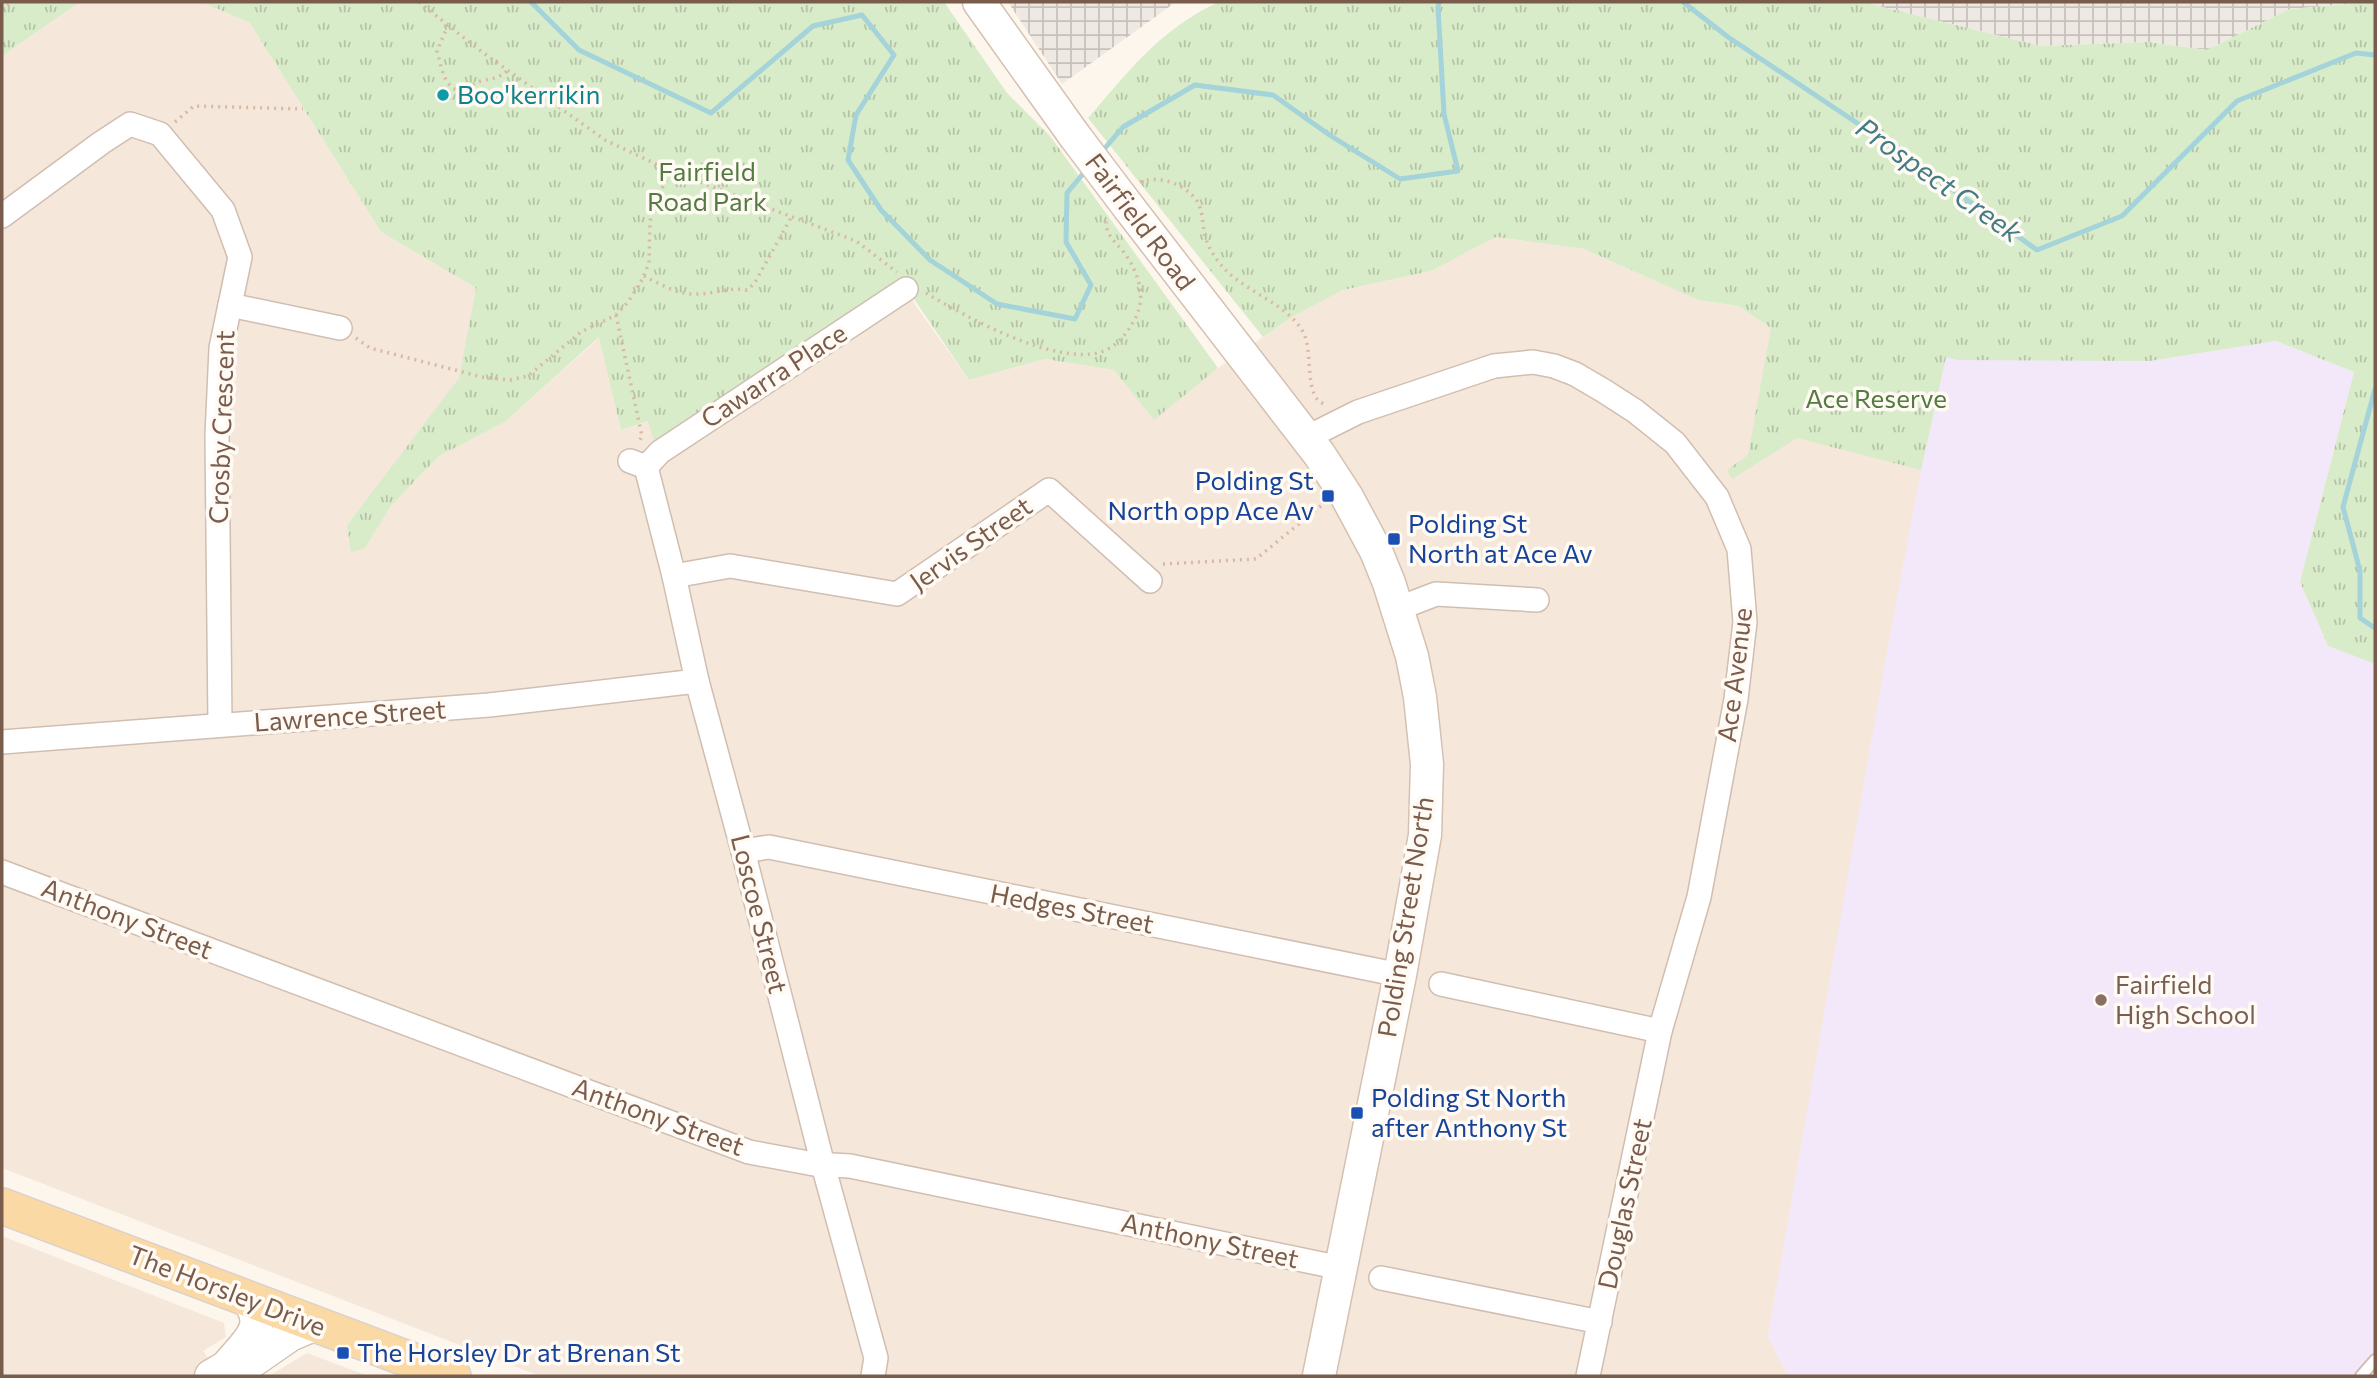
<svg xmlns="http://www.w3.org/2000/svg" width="2377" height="1378" font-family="Commissioner,sans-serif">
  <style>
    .residential { fill: #f5e8da }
    .industrial { fill: url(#industrial-grid) }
    .education { fill: #f3e8fa }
    .park { fill: url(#park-tufts) }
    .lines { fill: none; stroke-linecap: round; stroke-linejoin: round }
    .stream { stroke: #a5d3da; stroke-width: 5 }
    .lane-casing { stroke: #d1beb0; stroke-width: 14 }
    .street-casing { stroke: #d1beb0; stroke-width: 26 }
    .secondary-casing { stroke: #d6c0b0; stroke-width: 35 }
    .primary-casing { stroke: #dad1cd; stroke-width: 38 }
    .path { stroke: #d9b8a5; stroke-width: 3.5; stroke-dasharray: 2 5; stroke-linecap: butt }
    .lane { stroke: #fff; stroke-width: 10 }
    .street { stroke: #fff; stroke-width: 23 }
    .secondary { stroke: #fff; stroke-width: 32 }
    .primary { stroke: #fbd9a5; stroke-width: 35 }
    .secondary-bridge-casing { stroke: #d6c0b0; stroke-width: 35; stroke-linecap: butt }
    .secondary-bridge { stroke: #fff; stroke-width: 32 }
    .culture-dot { fill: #0f9aa8; stroke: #fffaf3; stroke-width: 2.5 }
    .transit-dot { fill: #1a4fb4; stroke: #fffaf3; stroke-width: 2.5 }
    .education-dot { fill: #8d6e63; stroke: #fffaf3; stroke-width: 2.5 }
    .labels { text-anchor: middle; stroke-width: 7; stroke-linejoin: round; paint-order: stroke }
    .culture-label { font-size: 26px; fill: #0d838f; stroke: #fffaf3; text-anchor: start }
    .park-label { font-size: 26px; fill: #537a41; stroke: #fffaf3 }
    .street-label { font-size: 26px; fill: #7a5c4d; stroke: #fffaf3 }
    .transit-label { font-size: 26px; fill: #164399; stroke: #fffaf3; text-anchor: start }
    .education-label { font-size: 26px; fill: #785e54; stroke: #fffaf3; text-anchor: start }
    .water-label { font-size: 28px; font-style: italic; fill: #437c86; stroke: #fffaf3 }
  </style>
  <defs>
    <pattern id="industrial-grid" width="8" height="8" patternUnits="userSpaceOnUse" patternTransform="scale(1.75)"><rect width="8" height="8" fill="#efe9e4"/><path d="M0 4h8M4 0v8" fill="none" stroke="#c7c0bb"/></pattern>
    <pattern id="park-tufts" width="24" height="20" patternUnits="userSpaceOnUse" patternTransform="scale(1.75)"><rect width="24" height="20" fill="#d8ecc9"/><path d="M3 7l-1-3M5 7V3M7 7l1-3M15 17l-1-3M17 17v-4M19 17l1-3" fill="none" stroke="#b4c2a5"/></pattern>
  </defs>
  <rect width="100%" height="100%" fill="#fdf6ec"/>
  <g class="residential">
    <path d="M80,2H202L250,23L381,232L476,288L460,378L347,525L365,548L391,506L439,456L505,422L600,337L621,430L649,421L655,444L901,280L916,306L969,380L1045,359L1114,370L1154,419L1218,368L1292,317L1343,290L1431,271L1496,237L1584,249L1698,300L1738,306L1771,328L1946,357L1768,1336L1788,1376H540L2,1168V56Z"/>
    <path d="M2,1236L224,1323L226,1337L203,1351L220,1376H2Z"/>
    <path d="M307,1353L368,1376H269Z"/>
  </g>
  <g class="industrial">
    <path d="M1008,2H1176L1062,84Z"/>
    <path d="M1862,2H2374L2290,9L2207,50L2148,42L2041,46Z"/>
  </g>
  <path class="education" d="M2276,341L2354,372L2300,582L2328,646L2375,664V1376H1788L1768,1336L1885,662L1921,470L1946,357L2150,361Z"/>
  <g class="park">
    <path d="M2,2H80L2,56Z"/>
    <path d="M202,2H944L1007,93L1050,136L1218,368L1154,420L1114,370L1045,359L969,380L901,280L655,445L648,421L621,430L599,337L505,422L439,456L391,506L365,548L351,552L347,525L459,378L476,288L381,232L250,23Z"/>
    <path d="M1219,2H1862L2041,46L2148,42L2207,50L2290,9L2375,2V664L2328,646L2300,582L2354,372L2276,341L2150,361L1958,360L1946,357L1921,470L1797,438L1732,479L1727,470L1748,455L1771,328L1738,306L1698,300L1584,249L1496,237L1431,271L1343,290L1292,317L1263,337L1088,118C1128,72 1161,28 1219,2Z"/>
  </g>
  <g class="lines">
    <g class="stream">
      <path d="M531,2L579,50L711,113L813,26L862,15L894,55L856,115L848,160L881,210L930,260L997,304L1075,319L1091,285L1066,242L1067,193L1087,169"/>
      <path d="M1683,2L1728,37L1899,151L2037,250L2122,216L2237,101L2356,53L2375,55"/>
      <path d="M1100,154L1123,127L1195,85L1273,95L1331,136L1400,179L1458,171L1444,114L1438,7L1439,2"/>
      <path d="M2375,389L2343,507L2360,571V618L2375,628"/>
    </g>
    <defs>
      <path id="lane" d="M2361,1376L2375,1360"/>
      <g id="street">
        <path d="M2,216L101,143L130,124L160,134L223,210L240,257L221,348L217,436L220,725"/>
        <path d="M230,305L340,328"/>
        <path d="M1306,438L1358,412L1494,366L1533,362L1554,366L1575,374L1604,391L1635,411L1675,443L1717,497L1739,549L1745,622L1736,699L1699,897L1660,1031L1588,1376"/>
        <path d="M630,461L646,467L674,576L697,681L743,851L823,1165L876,1358L873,1376"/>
        <path d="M646,467L660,452L906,289"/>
        <path d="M674,576L730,566L897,594L1049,490L1150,581"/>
        <path d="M1397,609L1436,594L1537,600"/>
        <path d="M2,742L489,705L697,681"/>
        <path d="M743,851L769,847L1400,975"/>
        <path d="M2,872L749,1152L814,1164L850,1166L1341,1268"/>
        <path d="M1441,984L1660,1031"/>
        <path d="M1381,1278L1600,1322"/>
      </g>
      <g id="secondary">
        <path d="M979,2L1074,135"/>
        <path d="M1130,209L1319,454L1347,497L1376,551L1389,583L1412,656L1420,697L1427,764L1425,835L1400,975L1319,1376"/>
        <path d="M228,1365C246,1343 271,1326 246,1298"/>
        <path d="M211,1376L228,1366L254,1360L290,1335L316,1324"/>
      </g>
      <path id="primary" d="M2,1206L453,1376"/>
    </defs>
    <use href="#lane" class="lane-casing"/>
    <use href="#street" class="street-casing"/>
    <use href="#secondary" class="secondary-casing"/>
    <use href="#primary" class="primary-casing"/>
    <g class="path">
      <path d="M419,2L478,49L605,140L671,171L856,241L897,272"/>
      <path d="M2,10L12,2"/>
      <path d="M448,25L437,51C441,65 445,97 467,89C472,87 475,82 481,81C492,78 498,79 507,71"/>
      <path d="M175,122L194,106L303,109"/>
      <path d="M1140,182C1158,175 1181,183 1194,197C1205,209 1201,228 1207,242C1210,250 1216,259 1221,265C1244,292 1287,303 1303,332C1314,351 1303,399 1325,404"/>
      <path d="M644,276C660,284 678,295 697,294C714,294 729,287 747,290L754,284L792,216"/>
      <path d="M926,293C966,317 1055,366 1101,352C1111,349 1120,341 1126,333C1136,319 1143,306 1140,288C1138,277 1132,263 1125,254C1115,240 1105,236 1106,218"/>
      <path d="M616,315L642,436L639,442"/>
      <path d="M356,338L370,348L482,377L510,380L528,376L581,332L616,315L628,302L642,280L649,263L650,222L653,206L671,171"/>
      <path d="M1163,564L1256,559L1322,505"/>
    </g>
    <use href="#lane" class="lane"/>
    <use href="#street" class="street"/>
    <use href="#secondary" class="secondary"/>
    <use href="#primary" class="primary"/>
    <defs>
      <path id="secondary-bridge" d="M1074,135L1130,209"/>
    </defs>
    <use href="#secondary-bridge" class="secondary-bridge-casing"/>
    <use href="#secondary-bridge" class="secondary-bridge"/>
  </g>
  <circle class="culture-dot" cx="443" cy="95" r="7"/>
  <g class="transit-dot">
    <rect x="1321" y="489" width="14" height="14" rx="3.5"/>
    <rect x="1387" y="532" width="14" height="14" rx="3.5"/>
    <rect x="1350" y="1106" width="14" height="14" rx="3.5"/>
    <rect x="336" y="1346" width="14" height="14" rx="3.5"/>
  </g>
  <circle class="education-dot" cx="2101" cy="1000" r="7"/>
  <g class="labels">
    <g class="culture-label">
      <text x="457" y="104">Boo'kerrikin</text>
    </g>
    <g class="park-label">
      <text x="707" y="181">Fairfield<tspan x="707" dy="30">Road Park</tspan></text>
      <text x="1876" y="408">Ace Reserve</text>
    </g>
    <g class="street-label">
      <text transform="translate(1140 222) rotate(53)" y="9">Fairfield Road</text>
      <text transform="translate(774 376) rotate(-33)" y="9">Cawarra Place</text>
      <text transform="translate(222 427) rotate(-88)" y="9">Crosby Crescent</text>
      <text transform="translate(971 544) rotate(-35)" y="9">Jervis Street</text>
      <text transform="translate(1735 675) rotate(-83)" y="9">Ace Avenue</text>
      <text transform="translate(350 716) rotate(-4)" y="9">Lawrence Street</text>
      <text transform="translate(1072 909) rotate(11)" y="9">Hedges Street</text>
      <text transform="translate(759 914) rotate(76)" y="9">Loscoe Street</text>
      <text transform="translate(1406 917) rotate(-81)" y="9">Polding Street North</text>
      <text transform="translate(127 919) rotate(21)" y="9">Anthony Street</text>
      <text transform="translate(658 1117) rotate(20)" y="9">Anthony Street</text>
      <text transform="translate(1625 1204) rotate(-78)" y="9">Douglas Street</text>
      <text transform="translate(1210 1241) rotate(12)" y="9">Anthony Street</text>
      <text transform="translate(227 1291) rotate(21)" y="9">The Horsley Drive</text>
    </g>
    <g class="transit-label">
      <text x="1314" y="490" text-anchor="end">Polding St<tspan x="1314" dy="30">North opp Ace Av</tspan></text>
      <text x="1408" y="533">Polding St<tspan x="1408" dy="30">North at Ace Av</tspan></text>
      <text x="1371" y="1107">Polding St North<tspan x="1371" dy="30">after Anthony St</tspan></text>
      <text x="357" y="1362">The Horsley Dr at Brenan St</text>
    </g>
    <g class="education-label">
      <text x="2115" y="994">Fairfield<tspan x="2115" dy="30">High School</tspan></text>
    </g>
    <g class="water-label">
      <text transform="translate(1939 180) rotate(35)" y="10">Prospect Creek</text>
    </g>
  </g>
  <rect width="2377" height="1378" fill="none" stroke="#7a5c4d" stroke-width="7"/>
</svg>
